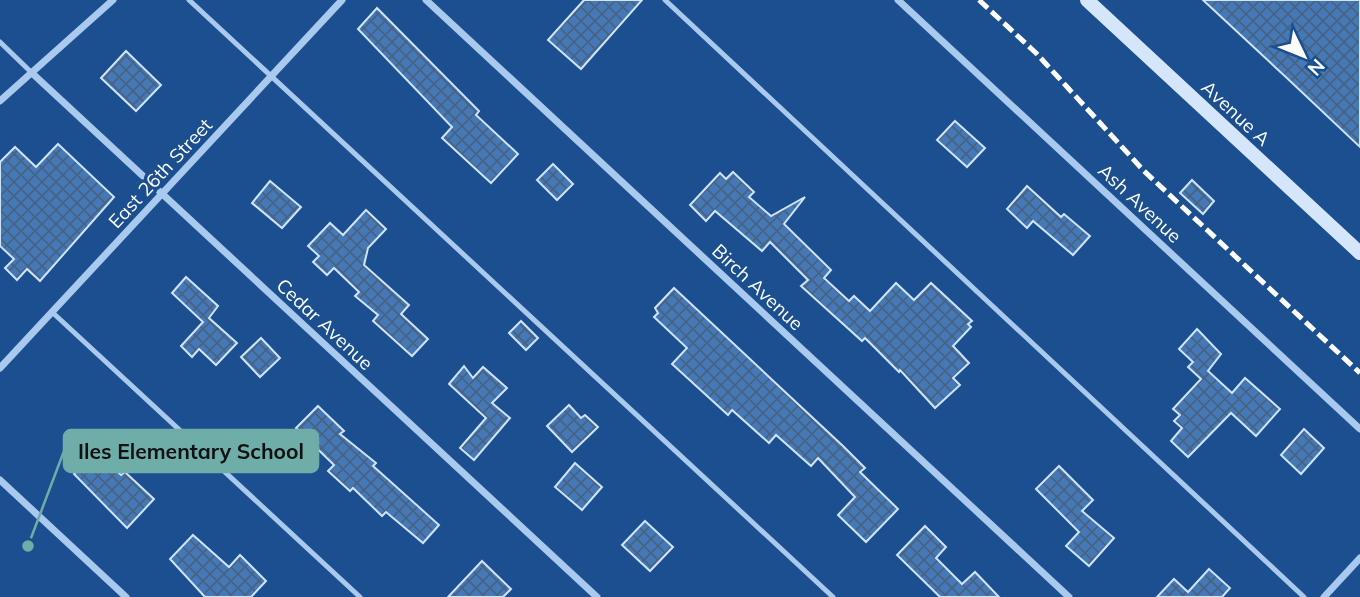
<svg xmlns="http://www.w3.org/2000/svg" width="1360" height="597" font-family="Mulish,sans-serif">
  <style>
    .building { fill: url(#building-cross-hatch); stroke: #cfe3fa; stroke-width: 2 }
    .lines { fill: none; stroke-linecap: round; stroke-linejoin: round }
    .service { stroke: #a9c9ee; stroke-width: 5 }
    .minor { stroke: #a9c9ee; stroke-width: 7 }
    .secondary { stroke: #d6e6fa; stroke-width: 14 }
    .rail { stroke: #fff; stroke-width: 5; stroke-dasharray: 12 5; stroke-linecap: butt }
    .labels { text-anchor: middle; stroke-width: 7; stroke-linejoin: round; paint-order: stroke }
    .street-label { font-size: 19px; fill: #fff; stroke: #1b4f8f }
    .leader { fill: none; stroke: #6fada8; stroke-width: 2.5 }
    .callout-dot { fill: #6fada8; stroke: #1b4f8f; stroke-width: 2.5 }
    .callout { fill: #6fada8; stroke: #6fada8; stroke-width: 2.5 }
    .callout-label { font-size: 21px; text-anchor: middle; font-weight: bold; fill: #111 }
  </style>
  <defs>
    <pattern id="building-cross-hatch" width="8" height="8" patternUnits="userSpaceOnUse" patternTransform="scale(1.75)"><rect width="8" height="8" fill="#4478b7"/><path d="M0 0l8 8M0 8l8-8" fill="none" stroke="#486282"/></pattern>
  </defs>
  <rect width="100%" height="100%" fill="#1b4f8f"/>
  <g class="building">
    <path d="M584,0H642L581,69L548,40Z"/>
    <path d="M1203,0H1360V147L1289,80Z"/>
    <path d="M377,8L479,111L476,115L518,154L491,183L442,138L452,127L358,29Z"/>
    <path d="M126,51L161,85L136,111L101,78Z"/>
    <path d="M955,121L985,148L967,167L937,140Z"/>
    <path d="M58,144L114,197L40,281L27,269L17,280L5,268L14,259L0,246V162L15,147L36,167Z"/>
    <path d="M553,164L573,184L557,200L537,180Z"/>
    <path d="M733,172L754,192L749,197L771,216L805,197L784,224L831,270L824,278L849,301L854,296L870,311L896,283L914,300L931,283L972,321L968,324L971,327L953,346L969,363L953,378L960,385L935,408L900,370L899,372L865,338L862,341L801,286L808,280L770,242L762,251L715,211L706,221L690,205L720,173L726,179Z"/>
    <path d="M1192,180L1214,201L1203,214L1180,193Z"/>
    <path d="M270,181L301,207L282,228L252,203Z"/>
    <path d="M1027,186L1061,217L1064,214L1090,236L1073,255L1033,221L1027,228L1007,209Z"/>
    <path d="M366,210L386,229L368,248L364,265L409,305L401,314L428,339L412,356L373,321L378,315L355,296L359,292L334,268L327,275L313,262L319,256L308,246L330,223L343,235Z"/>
    <path d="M186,277L218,306L209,318L237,343L216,365L199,349L192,357L181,346L203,322L172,293Z"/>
    <path d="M674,288L843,446L865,468L860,472L898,509L866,542L838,515L855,497L818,458L811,466L776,435L769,443L732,410L728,415L672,364L687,348L654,317L658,313L655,308Z"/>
    <path d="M521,321L538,338L526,350L509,333Z"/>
    <path d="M1197,329L1221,354L1208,371L1232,393L1245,378L1280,409L1256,436L1231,413L1188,457L1171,441L1182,428L1174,421L1180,415L1173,409L1201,379L1188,367L1193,362L1179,349Z"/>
    <path d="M261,338L280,358L260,377L241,357Z"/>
    <path d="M464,366L473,378L483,367L507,388L492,403L510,418L474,460L460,448L486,418L449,384Z"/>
    <path d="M569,405L581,418L585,415L598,427L572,452L547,426Z"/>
    <path d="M318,406L344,431L340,434L376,463L373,466L439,525L423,543L386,512L382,516L353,488L350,491L328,471L334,465L296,428Z"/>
    <path d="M1304,429L1324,448L1301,474L1281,455Z"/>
    <path d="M95,451L121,475L125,472L154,499L127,528L74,474Z"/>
    <path d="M575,463L602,487L582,510L555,487Z"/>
    <path d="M1059,466L1093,500L1082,511L1114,538L1089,566L1066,546L1079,532L1036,489Z"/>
    <path d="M645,521L673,547L650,571L622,545Z"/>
    <path d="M925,526L946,547L936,558L962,584L975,572L999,597H940L897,555Z"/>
    <path d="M193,535L229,567L240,555L266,581L251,597H205L170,559Z"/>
    <path d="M482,561L511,589L503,597H448Z"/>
    <path d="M1209,569L1230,588L1222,597H1157L1174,579L1188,592Z"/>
  </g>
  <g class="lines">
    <g class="service">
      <path d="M189,0L833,597"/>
      <path d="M665,0L1304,597"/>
      <path d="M0,42L33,74"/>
      <path d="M52,312L360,597"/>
    </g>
    <g class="minor">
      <path d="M426,0L1069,597"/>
      <path d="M898,0L1360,429"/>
      <path d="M33,74L597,597"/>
      <path d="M0,101L113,0"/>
      <path d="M0,368L342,0"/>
      <path d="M0,480L126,597"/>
      <path d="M1324,597L1360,558"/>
    </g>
    <path class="secondary" d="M1087,0L1360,253"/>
    <path class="rail" d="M979,0L1036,53L1144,171L1360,373"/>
  </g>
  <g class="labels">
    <g class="street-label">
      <text transform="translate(1236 113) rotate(43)" y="7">Avenue A</text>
      <text transform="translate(160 173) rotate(-47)" y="7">East 26th Street</text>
      <text transform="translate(1140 203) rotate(43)" y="7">Ash Avenue</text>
      <text transform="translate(758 287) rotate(43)" y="7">Birch Avenue</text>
      <text transform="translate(325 324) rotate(43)" y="7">Cedar Avenue</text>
    </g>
  </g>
  <path class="leader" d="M28 546L64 451"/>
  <circle class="callout-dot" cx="28" cy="546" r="7"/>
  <rect class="callout" x="64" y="430" width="254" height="42" rx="7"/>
  <g class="callout-label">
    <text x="191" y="459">Iles Elementary School</text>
  </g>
  <g transform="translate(1304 56) rotate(133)" stroke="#1b4f8f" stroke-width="5" paint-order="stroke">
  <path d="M0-5L12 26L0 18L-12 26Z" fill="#ffffff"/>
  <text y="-10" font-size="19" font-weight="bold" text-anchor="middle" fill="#ffffff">N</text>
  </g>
</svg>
